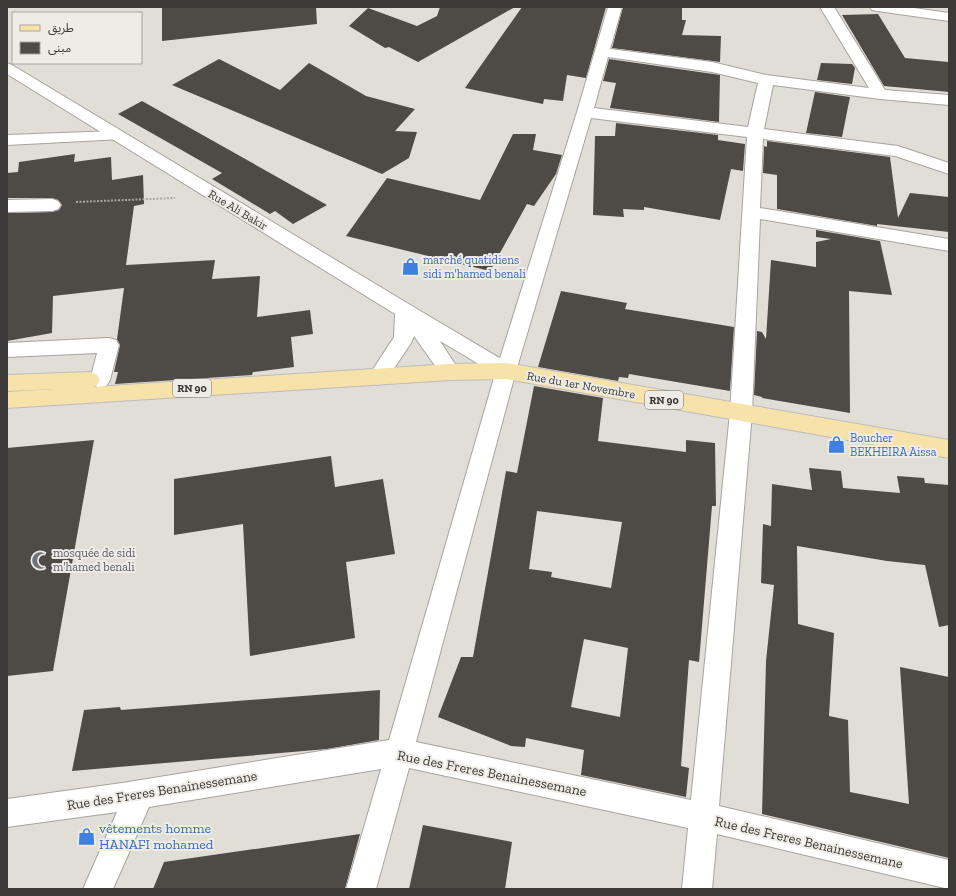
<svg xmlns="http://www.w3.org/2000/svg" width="956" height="896" font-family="'Zilla Slab','Noto Sans Arabic',serif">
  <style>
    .building { fill: #4e4b46; fill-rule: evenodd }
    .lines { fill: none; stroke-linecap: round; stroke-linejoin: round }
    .minor-casing { stroke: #a7a49e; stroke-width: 2 }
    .tertiary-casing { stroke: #a7a49e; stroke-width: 2 }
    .primary-casing { stroke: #bdbcbc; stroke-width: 2 }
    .path { stroke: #aba8a4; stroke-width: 2; stroke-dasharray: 2 1.5; stroke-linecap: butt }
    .minor { fill: #fff; fill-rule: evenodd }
    .tertiary { fill: #fff; fill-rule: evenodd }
    .primary { fill: #f7e3aa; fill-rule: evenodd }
    .labels { text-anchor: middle; stroke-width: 4; stroke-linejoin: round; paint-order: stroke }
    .shield { fill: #efebe5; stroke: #72706d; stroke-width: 1 }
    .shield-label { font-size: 11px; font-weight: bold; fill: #3c3b39 }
    .street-label { font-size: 12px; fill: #3c3b39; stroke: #efebe5 }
    .shop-label { font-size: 12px; fill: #366cbe; stroke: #efebe5; text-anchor: start }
    .worship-label { font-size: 12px; fill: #5b616d; stroke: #efebe5; text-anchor: start }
    .near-street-label { font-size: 14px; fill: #3c3b39; stroke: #efebe5 }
    .near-shop-label { font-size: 14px; fill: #366cbe; stroke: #efebe5; text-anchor: start }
  </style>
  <rect width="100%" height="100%" fill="#e1ded8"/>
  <g class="building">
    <path d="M162,7H316L317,24L162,41Z"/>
    <path d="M440,7H515L418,62L389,47L385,48L349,26L368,8L417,26L437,16Z"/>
    <path d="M522,7H606L586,78L567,75L563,101L544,99L543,104L465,88Z"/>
    <path d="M623,7H682V20H686L682,35L721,36L720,62L612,48Z"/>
    <path d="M878,14L905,58L949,62V92L884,86L842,15Z"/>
    <path d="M219,59L280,90L309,63L366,96L415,109L395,131L417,132L409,158L382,174L172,85Z"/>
    <path d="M609,59L720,75L719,122L610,108L616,83L603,81Z"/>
    <path d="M821,63L852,64L855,68L852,84L817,80Z"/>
    <path d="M815,92L850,97L842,137L806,133Z"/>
    <path d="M142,101L327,205L293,224L275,211L270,214L212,179L222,173L118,114Z"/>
    <path d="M616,123L718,135V140L745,144L743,171L731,169L720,220L644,207V210L623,209L624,217L593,215L595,136H615Z"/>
    <path d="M513,134H536L533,150L562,155L556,174L534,206L527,204L490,271L346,236L387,178L480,200Z"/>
    <path d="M767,141L890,157L898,218L910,193L949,197V232L877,224V226L777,209V175L763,173L764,146L767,147Z"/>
    <path d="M75,154L74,162L111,157L112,180L143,175L144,204L134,206L126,265L215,260L212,279L260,276L257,317L310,310L313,334L291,337L294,367L253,372L252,375L115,384L118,372H114L120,345L117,339L124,288L53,296L52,333L7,341V213L52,212L59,210L62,205L58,200L52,198H7V173L18,172L19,162Z"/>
    <path d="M816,230L880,241L892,295L849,291L850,413L762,398V397L754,395L757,331L762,332L766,339L771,260L816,267V242L831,239L816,237Z"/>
    <path d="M561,291L627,303L625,309L734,327L730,391L629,374L628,378L619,377L618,381L538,367Z"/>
    <path d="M534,386L603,398L598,441L686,452V440L715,443L716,506H712L699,662L689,660L681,766L689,768L686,797L581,775L584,750L526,738L525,747L511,746L438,717L461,657H473L506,471L517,473ZM537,511L622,522L611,588L551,577L552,572L529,569ZM584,639L628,648L620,717L571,707Z"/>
    <path d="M94,440L53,671L7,676V448Z"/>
    <path d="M331,456L335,487L383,479L395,554L346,562L355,638L250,656L243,524L174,535V479Z"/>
    <path d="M809,468L841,471L843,488L900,493L897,476L924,478L925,483L949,485V625L939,627L925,565L887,561L797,546L798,624L834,633L829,716L848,720L850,792L909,804L900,667L949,677V858L762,814L766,661L774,585L761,583L763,524L771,526L772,484L812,490Z"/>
    <path d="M380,690L379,740L327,749L72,771L84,710L120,707L121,710Z"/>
    <path d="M423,825L512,842L505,889H409Z"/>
    <path d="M360,834L345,889H153L164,862Z"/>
  </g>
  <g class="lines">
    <defs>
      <g id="minor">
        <path d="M608,7H622L610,49L712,62L766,75L869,88L820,7H834L885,90L949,95V105L880,99L773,85L764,129L898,146L949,163V174L895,156L763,139L760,208L949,239V251L760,219L752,413L719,806L949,860V889L717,834L712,889H682L688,828L409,768L376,889H346L381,769L149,807L113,889H83L117,812L7,827V799L122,783L389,740L496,371L577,112ZM608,57L712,72L758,83L748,127L594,108ZM591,118L747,137L730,413L691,800L416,742L516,371Z"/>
        <path d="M870,7H907L949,13V21L877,11L872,10Z"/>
        <path d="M116,131L122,133L124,136L122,139L7,145V135Z"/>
        <path d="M52,199L58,201L61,205L58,209L52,211L7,212V200Z"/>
        <path d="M109,338L116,340L119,345L110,380L107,385L100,388L93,385L90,380L97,353L7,357V343Z"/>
      </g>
      <path id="tertiary" d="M7,63L12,65L412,306L513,366L516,371L513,376L506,379L499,376L440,341L460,372L457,377L450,380L443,377L414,336L411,343L385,382L378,385L371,382L368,377L394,337L395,314L7,74Z"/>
      <path id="primary" d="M506,363L949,440V458L506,379L450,380L7,408V392L55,389L7,391V375L90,372L97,375L100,380L97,385L94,387L450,364Z"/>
    </defs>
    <use href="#minor" class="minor-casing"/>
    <use href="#tertiary" class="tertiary-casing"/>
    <use href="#primary" class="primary-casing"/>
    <path class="path" d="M76,202L175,198"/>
    <use href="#minor" class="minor"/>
    <use href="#tertiary" class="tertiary"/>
    <use href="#primary" class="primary"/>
  </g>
  <defs>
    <symbol id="shop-bare" viewBox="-9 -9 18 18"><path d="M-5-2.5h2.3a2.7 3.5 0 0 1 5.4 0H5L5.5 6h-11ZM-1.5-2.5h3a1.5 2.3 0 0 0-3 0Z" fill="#3f7fe0" stroke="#efebe5" stroke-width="2.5" paint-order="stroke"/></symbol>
    <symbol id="mosque-bare" viewBox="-9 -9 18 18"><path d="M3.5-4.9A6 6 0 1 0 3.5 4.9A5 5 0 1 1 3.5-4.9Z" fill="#6b7280" stroke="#efebe5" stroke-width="2.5" paint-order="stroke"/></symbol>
  </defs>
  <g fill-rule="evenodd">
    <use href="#shop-bare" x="398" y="254" width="25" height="25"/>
    <use href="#shop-bare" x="824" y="432" width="25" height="25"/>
    <use href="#mosque-bare" x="28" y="548" width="25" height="25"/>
    <use href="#shop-bare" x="74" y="824" width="25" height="25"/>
  </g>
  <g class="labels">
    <g class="shield">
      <rect x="173" y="379" width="38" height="18" rx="3"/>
      <rect x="645" y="391" width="38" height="18" rx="3"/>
    </g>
    <g class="shield-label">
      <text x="192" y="392">RN 90</text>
      <text x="664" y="404">RN 90</text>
    </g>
    <g class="street-label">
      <text transform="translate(238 210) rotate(31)" y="4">Rue Ali Bakir</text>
      <text transform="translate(581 385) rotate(10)" y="4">Rue du 1er Novembre</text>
    </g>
    <g class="shop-label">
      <text x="423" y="264">marché quatidiens<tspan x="423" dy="14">sidi m'hamed benali</tspan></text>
      <text x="850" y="442">Boucher<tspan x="850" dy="14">BEKHEIRA Aissa</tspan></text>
    </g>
    <g class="worship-label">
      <text x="53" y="557">mosquée de sidi<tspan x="53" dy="14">m'hamed benali</tspan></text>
    </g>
    <g class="near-street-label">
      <text transform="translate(492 773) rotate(11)" y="5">Rue des Freres Benainessemane</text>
      <text transform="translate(162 790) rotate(-9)" y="5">Rue des Freres Benainessemane</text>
      <text transform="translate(809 842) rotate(13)" y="5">Rue des Freres Benainessemane</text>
    </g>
    <g class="near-shop-label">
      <text x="99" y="833">vêtements homme<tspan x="99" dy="16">HANAFI mohamed</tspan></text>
    </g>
  </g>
  <rect width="956" height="896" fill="none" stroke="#3c3b39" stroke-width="16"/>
  <rect x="12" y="12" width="130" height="52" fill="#efebe5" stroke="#a7a5a0"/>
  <rect x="20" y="25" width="20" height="6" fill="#f7e3aa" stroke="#a7a5a0"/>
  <text x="48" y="32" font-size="12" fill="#3c3b39">طريق</text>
  <rect x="20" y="42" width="20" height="12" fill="#4e4b46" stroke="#a7a5a0"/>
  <text x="48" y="52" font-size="12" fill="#3c3b39">مبنى</text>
</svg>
